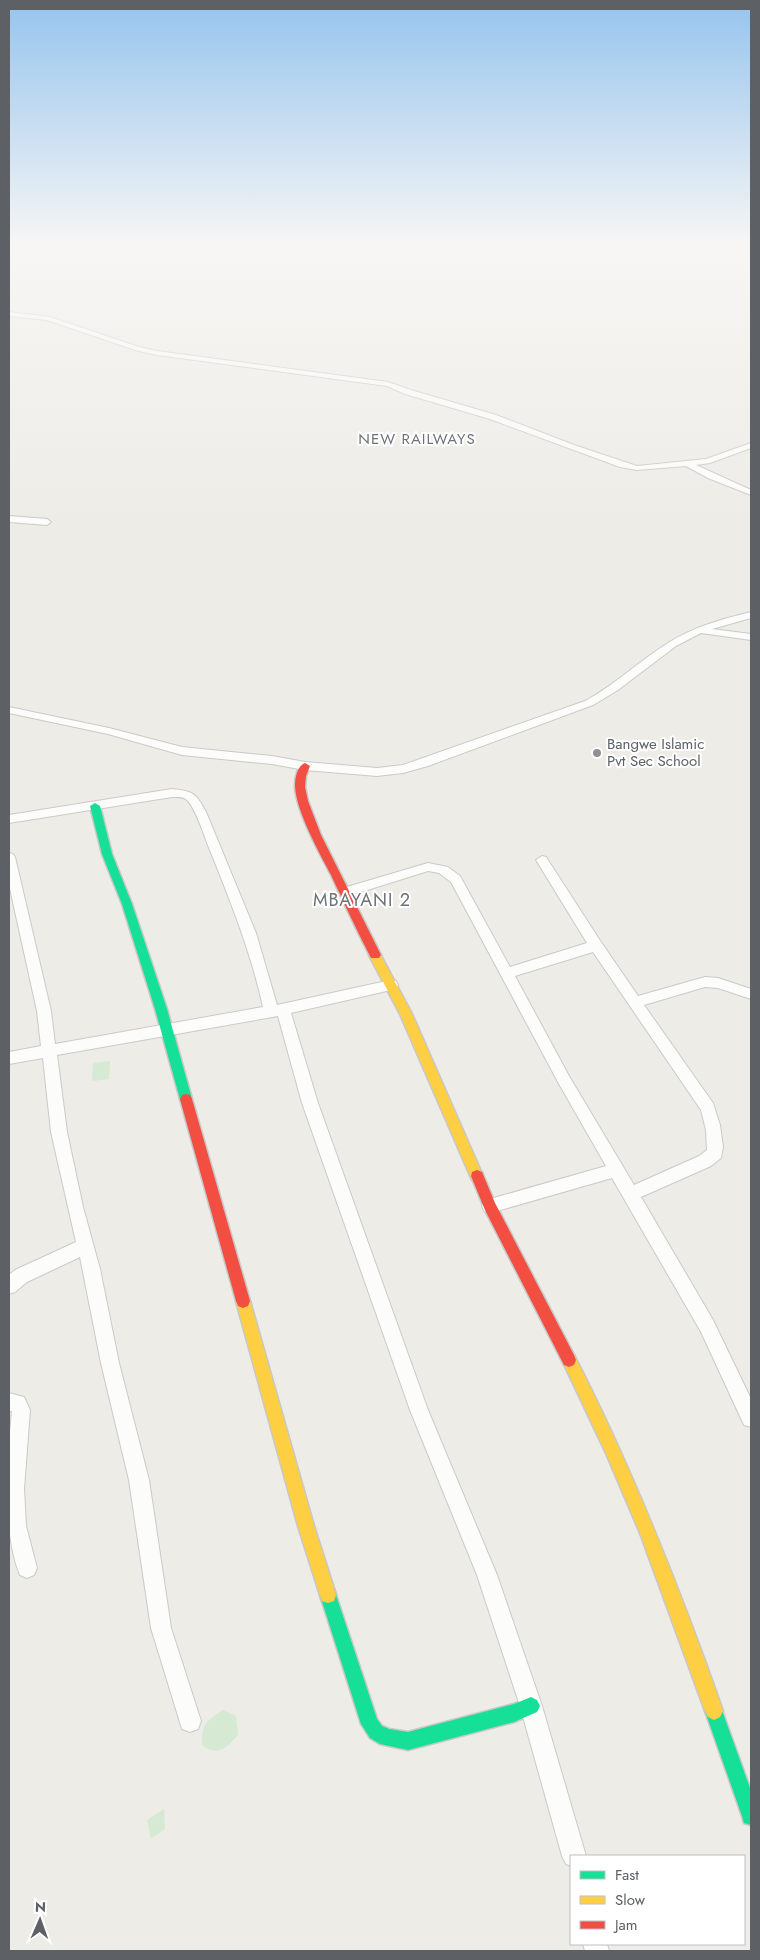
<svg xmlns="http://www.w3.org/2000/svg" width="760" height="1960" font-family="Jost,sans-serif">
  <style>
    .green { fill: #d5e9d3 }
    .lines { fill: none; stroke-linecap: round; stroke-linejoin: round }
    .street-casing { stroke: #c9cac9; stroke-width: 2 }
    .fast-casing { stroke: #c8c8c8; stroke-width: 3 }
    .slow-casing { stroke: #c8c8c8; stroke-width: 3 }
    .jam-casing { stroke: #c8c8c8; stroke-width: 3 }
    .street { fill: #fcfcfb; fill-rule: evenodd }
    .fast { fill: #16e098; fill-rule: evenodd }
    .slow { fill: #ffcf43; fill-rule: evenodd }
    .jam { fill: #f24e42; fill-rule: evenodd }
    .poi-dot { fill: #8f9293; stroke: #fff; stroke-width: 2 }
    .labels { text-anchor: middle; stroke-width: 4; stroke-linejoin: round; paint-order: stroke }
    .far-quarter-label { font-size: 15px; letter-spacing: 1px; fill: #6e7378; stroke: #fff }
    .poi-label { font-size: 15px; fill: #5d6166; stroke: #fff; text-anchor: start }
    .quarter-label { font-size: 18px; letter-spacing: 1px; fill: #6e7378; stroke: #fff }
  </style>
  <rect width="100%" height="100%" fill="#edece7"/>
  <g class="green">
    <path d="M110,1061L109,1079L92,1081L93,1063Z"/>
    <path d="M223,1710L236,1716L238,1735C227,1748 217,1757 202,1745C201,1725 207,1720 223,1710Z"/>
    <path d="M164,1809L165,1829L151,1839L147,1820Z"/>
  </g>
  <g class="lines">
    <defs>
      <g id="street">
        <path d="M9,312L50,317L139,347L157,351L388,382L411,390L496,415L574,445L637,466L706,459L751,443V448L710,463L696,465L751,490V495L708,478L686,466L637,470L620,467L490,419L405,394L387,386L157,355L135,350L47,320L9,316Z"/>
        <path d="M9,516L47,519L51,522L47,525L9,522Z"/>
        <path d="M751,612V618L712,629L751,634V640L701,633L676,646L618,690L593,705L428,766L403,773L377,776L305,770L272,764L182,755L108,734L9,713V707L109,728L182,747L272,756L305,762L377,768L403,765L585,701C615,685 639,661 668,643C693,627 722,619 751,612Z"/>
        <path d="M172,789C193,791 196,793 206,812L256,933L277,1005L391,980L396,981L398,985L396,989L391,990L291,1013L318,1103L428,1410L497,1575L542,1706L586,1856H571V1866L566,1864L562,1856L520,1706L477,1575L410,1410L302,1103L278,1016L57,1055L67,1132L83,1207L100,1269L119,1363L149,1480L171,1628L201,1721L198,1729L190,1732L182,1729L151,1628L129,1480L101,1363L80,1257L27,1282L15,1292L9,1294V1275L15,1270L76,1242L51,1132L43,1058L9,1064V1052L41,1046L37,1011L9,884V853L13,854L15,857L51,1011L55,1044L263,1007C251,952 230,900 209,848C204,835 196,809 187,800C183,796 177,797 172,797L9,823V815Z"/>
        <path d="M542,856L546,857L601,942L638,996L705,977L718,978L751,989V999L718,988L705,987L644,1005L713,1103L720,1125L723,1147L721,1158L711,1166L641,1197L713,1320L751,1399V1427L744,1425L701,1332L612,1178L490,1213L484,1211L482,1206L484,1201L490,1199L606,1166L559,1084L451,882L439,873L428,871L345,897L340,895L339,892L340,889L428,863L448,867L460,876L510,967L587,943L536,860ZM593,952L701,1110L706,1130L707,1150L699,1156L634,1185L569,1076L515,976Z"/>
        <path d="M9,1393L24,1397L30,1410L24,1489L26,1526L37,1568L34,1575L27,1578L20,1575C2,1532 7,1458 12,1411H9Z"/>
        <path d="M583,1944H607L609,1951H585Z"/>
      </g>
      <g id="fast">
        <path d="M95,803L100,806L112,854L132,904L167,1009L192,1099L190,1103L186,1104L182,1103L180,1099L155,1009L122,904L102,854L90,806Z"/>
        <path d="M328,1587L334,1589L336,1595L377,1719L382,1726L389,1729L408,1732L514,1704L531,1697L537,1700L540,1706L537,1712L514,1722L408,1750L380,1744L370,1738L361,1724L320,1595L322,1589Z"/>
        <path d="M714,1702L720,1705L751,1791V1825L744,1823L742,1816L705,1711L708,1705Z"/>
      </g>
      <g id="slow">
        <path d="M375,951L379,952L412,1014L483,1176L482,1180L477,1182L472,1180L400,1014L369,955Z"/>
        <path d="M243,1294L248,1296L250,1301L314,1526L336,1595L334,1601L328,1603L322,1601L320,1595L298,1526L236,1301L238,1296Z"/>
        <path d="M569,1353L574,1355C633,1470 680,1589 723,1711L720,1717L714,1720L708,1717L705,1711L640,1533L605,1451L562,1360L564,1355Z"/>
      </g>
      <g id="jam">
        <path d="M305,763L310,766L306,776L305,787L308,801L321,835L381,955L379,958H371C357,931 344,903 331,875C319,852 296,811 295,786C295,778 297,766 305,763Z"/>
        <path d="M186,1094L190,1095L192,1099L250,1301L248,1306L243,1308L238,1306L236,1301L180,1099L182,1095Z"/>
        <path d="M477,1170L482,1172L495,1203L574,1355L576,1360L574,1365L569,1367L564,1365L485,1210L471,1176L472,1172Z"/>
      </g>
    </defs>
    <use href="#street" class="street-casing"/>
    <use href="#fast" class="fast-casing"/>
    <use href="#slow" class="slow-casing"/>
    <use href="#jam" class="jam-casing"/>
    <use href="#street" class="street"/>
    <use href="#fast" class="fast"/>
    <use href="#slow" class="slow"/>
    <use href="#jam" class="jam"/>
  </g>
  <linearGradient id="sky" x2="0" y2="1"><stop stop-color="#96c4ee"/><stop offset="0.47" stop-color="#f7f6f4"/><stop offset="1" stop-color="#f7f6f4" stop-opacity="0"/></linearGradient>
  <rect width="760" height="521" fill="url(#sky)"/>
  <circle class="poi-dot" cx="597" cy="753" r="5"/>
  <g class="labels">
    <g class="far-quarter-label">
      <text x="417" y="444">NEW RAILWAYS</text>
    </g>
    <g class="poi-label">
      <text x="607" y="749">Bangwe Islamic<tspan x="607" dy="17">Pvt Sec School</tspan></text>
    </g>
    <g class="quarter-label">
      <text x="362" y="906">MBAYANI 2</text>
    </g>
  </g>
  <rect width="760" height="1960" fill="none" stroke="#5d6166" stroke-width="20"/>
  <rect x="570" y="1855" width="175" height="90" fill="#ffffff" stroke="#bec0c2"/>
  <rect x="580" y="1871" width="25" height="8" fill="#16e098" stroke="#bec0c2"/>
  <text x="615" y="1880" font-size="15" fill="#5d6166">Fast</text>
  <rect x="580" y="1896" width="25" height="8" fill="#ffcf43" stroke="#bec0c2"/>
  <text x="615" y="1905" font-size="15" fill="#5d6166">Slow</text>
  <rect x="580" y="1921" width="25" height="8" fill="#f24e42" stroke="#bec0c2"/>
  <text x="615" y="1930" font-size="15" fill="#5d6166">Jam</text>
  <g transform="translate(40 1920) rotate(2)" stroke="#ffffff" stroke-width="4" paint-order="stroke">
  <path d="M0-4L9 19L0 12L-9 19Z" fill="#5d6166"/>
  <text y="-8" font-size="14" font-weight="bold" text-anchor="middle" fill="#5d6166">N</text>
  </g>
</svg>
